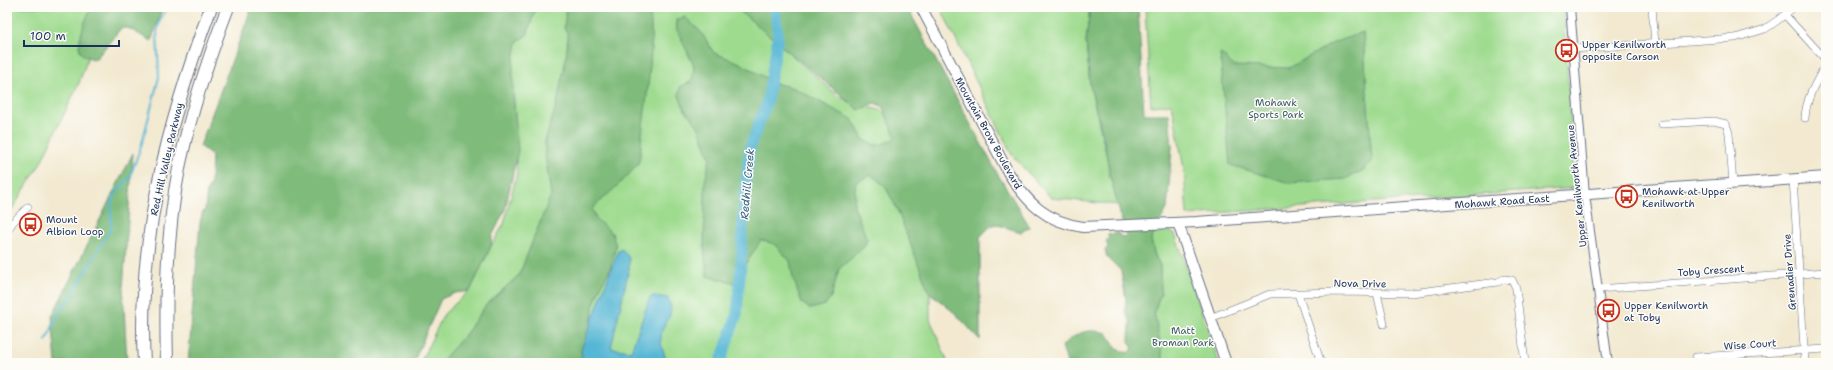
<svg xmlns="http://www.w3.org/2000/svg" width="1833" height="370" font-family="'Shantell Sans',sans-serif">
  <style>
    .green { fill: #9fdb8f; stroke: #5d8576 }
    .forest { fill: #7fbb7a; stroke: #4d756c }
    .water { fill: #57b7d5; stroke: #39739a }
    .lines { fill: none; stroke-linecap: round; stroke-linejoin: round }
    .stream { stroke: #57b7d5; stroke-width: 2 }
    .river { stroke: #57b7d5; stroke-width: 11 }
    .minor-casing { stroke: #667086; stroke-width: 8 }
    .tertiary-casing { stroke: #667086; stroke-width: 10 }
    .secondary-casing { stroke: #667086; stroke-width: 12 }
    .motorway-casing { stroke: #667086; stroke-width: 14 }
    .minor { stroke: #fff; stroke-width: 7 }
    .tertiary { stroke: #fff; stroke-width: 8 }
    .secondary { stroke: #fff; stroke-width: 10 }
    .motorway { stroke: #fff; stroke-width: 12 }
    .labels { text-anchor: middle; stroke-width: 3; stroke-linejoin: round; paint-order: stroke }
    .poi-label { font-size: 10px; fill: #1b2f5e; stroke: #fdfcf7; text-anchor: start }
    .park-label { font-size: 10px; fill: #3c5a6a; stroke: #fdfcf7 }
    .street-label { font-size: 10px; fill: #1b2f5e; stroke: #fdfcf7 }
    .water-label { font-size: 11px; font-style: italic; fill: #305f88; stroke: #fdfcf7 }
  </style>
  <rect width="100%" height="100%" fill="#fdfcf7"/>
  <filter id="ink" filterUnits="userSpaceOnUse"><feTurbulence type="fractalNoise" baseFrequency=".025" numOctaves="2"/><feDisplacementMap in="SourceGraphic" scale="8" xChannelSelector="R" yChannelSelector="G"/><feConvolveMatrix kernelMatrix="1 2 1 2 8 2 1 2 1" color-interpolation-filters="sRGB"/></filter>
  <filter id="wash" filterUnits="userSpaceOnUse"><feTurbulence type="fractalNoise" baseFrequency=".012" numOctaves="4" result="noise"/><feDisplacementMap in="SourceGraphic" scale="16" xChannelSelector="R" yChannelSelector="G"/><feGaussianBlur stdDeviation="0.9" result="paint"/><feColorMatrix in="noise" values="0 0 0 0 0 0 0 0 0 0 0 0 0 0 0 0 0 1.4 0 .05"/><feComposite in="paint" operator="in"/></filter>
  <g filter="url(#wash)">
    <rect width="100%" height="100%" fill="#f2e9d0"/>
    <g class="green">
      <path d="M7,7H100L94,40L79,83L39,166L7,217Z"/>
      <path d="M524,7H744L778,43L838,96L854,104L880,110L894,121L905,151L880,177L890,194L909,235L930,294V319L948,363H420L444,314L471,289L491,246L504,224L517,173L511,92L512,29Z"/>
      <path d="M940,7H1090L1086,42L1090,85L1118,205L1051,198L1012,155Z"/>
      <path d="M1145,7H1563L1575,188L1187,215L1184,169L1172,104L1151,106Z"/>
      <path d="M1165,229L1175,234L1219,363H1164L1154,312L1161,292L1160,265L1155,256L1151,240L1155,230Z"/>
    </g>
    <g class="forest">
      <path d="M91,7H163L151,41L128,28H121L95,60C92,58 86,57 83,55C73,47 87,17 91,7Z"/>
      <path d="M252,7H536L527,35L517,42L513,65V91L518,150L505,210L492,236L491,246L470,291L455,293L441,299L413,363H188L200,223L202,214L205,209L207,191L211,183L212,155L200,146Z"/>
      <path d="M563,7H647C658,23 645,111 642,134C641,142 641,153 639,161C636,171 602,199 592,209L597,220L612,233L616,246L610,269L600,288L593,307L590,335L586,349L577,363H440L465,335L486,305L519,275L551,195L545,155V141L557,103L566,58L568,34L564,28L566,10Z"/>
      <path d="M735,7H907L997,173L1030,227L1021,232L995,224L990,227L980,237V340L956,314L929,292L897,209L885,186L871,175L856,182L854,206L867,239L865,246L839,269L831,297L825,305L810,309L802,303L793,278L790,261L774,244L761,240L744,267L740,284L707,276L704,246L705,182L710,158L698,126L685,110L679,96L680,87L692,81L694,66L677,30L676,20L685,17L701,32L714,53L738,62L775,83L794,88L852,119L863,139L874,145L882,144L896,138L882,106L874,103L859,110Z"/>
      <path d="M1090,7H1138L1144,114H1169L1172,147L1167,209L1158,225L1151,240L1155,256L1160,265L1161,292L1154,312L1164,363H1067L1062,346C1078,332 1086,328 1107,333L1117,349L1128,353L1133,349L1129,341L1130,322L1125,311L1126,299L1121,271L1107,257L1105,250L1108,247L1106,241L1109,238L1107,235L1118,233L1121,237L1126,236L1110,176L1104,140L1090,85L1086,42Z"/>
      <path d="M1363,32L1372,162L1364,170L1345,179L1290,183L1230,165L1220,53L1234,66L1289,68L1333,43Z"/>
      <path d="M133,153L123,288L127,363H56L52,316Z"/>
    </g>
    <path class="water" d="M622,249L629,258V269L611,348L631,351L650,297L655,296L668,298C677,319 662,320 661,336C660,345 664,354 668,363H627L609,358L608,363H583L581,350L618,251Z"/>
    <g class="lines">
      <g class="stream">
        <path d="M7,13L10,7"/>
        <path d="M46,341L60,310L71,297L111,228V204L116,193L130,177L142,143L159,77L157,32L160,20L168,7"/>
      </g>
      <path class="river" d="M720,363L737,315L741,263L744,196L750,147L767,102L778,37L775,7"/>
    </g>
  </g>
  <g filter="url(#ink)">
    <g class="lines">
      <defs>
        <g id="minor">
          <path d="M1652,7L1655,44"/>
          <path d="M1785,15L1826,60"/>
          <path d="M1573,49L1735,38L1765,29L1778,20L1794,7"/>
          <path d="M1805,118C1806,98 1816,82 1826,64"/>
          <path d="M1662,124L1714,121L1726,124L1729,133L1733,184"/>
          <path d="M1793,179L1805,363"/>
          <path d="M7,231L13,222L28,207"/>
          <path d="M1598,289L1826,272"/>
          <path d="M1377,293L1384,324"/>
          <path d="M1298,294L1321,363"/>
          <path d="M1210,318L1270,294L1336,292L1411,293L1498,282L1504,279L1512,280L1516,288L1525,363"/>
          <path d="M1696,357L1826,349"/>
        </g>
        <path id="tertiary" d="M1570,7L1585,195L1608,363"/>
        <g id="secondary">
          <path d="M921,7L1008,172C1027,203 1046,222 1083,227L1196,222L1826,177"/>
          <path d="M1178,223L1226,363"/>
        </g>
        <g id="motorway">
          <path d="M144,363C137,239 168,122 211,7"/>
          <path d="M167,363C165,287 167,211 186,137C197,93 212,49 228,7"/>
        </g>
      </defs>
      <use href="#minor" class="minor-casing"/>
      <use href="#tertiary" class="tertiary-casing"/>
      <use href="#secondary" class="secondary-casing"/>
      <use href="#motorway" class="motorway-casing"/>
      <use href="#minor" class="minor"/>
      <use href="#tertiary" class="tertiary"/>
      <use href="#secondary" class="secondary"/>
      <use href="#motorway" class="motorway"/>
    </g>
  </g>
  <defs>
    <symbol id="bus-ring" viewBox="-11 -11 22 22"><circle r="9.5" fill="#fdfcf7" stroke="#c8321e" stroke-width="1.5"/><path d="M-5-6H5V4H4V6H2V4H-2V6H-4V4H-5ZM-3.5-4V0h7V-4ZM-3.5 1.2v1.5H-2V1.2ZM2 1.2v1.5H3.5V1.2Z" fill="#c8321e"/></symbol>
  </defs>
  <g fill-rule="evenodd">
    <use href="#bus-ring" x="1554" y="38" width="25" height="25"/>
    <use href="#bus-ring" x="1614" y="184" width="25" height="25"/>
    <use href="#bus-ring" x="18" y="212" width="25" height="25"/>
    <use href="#bus-ring" x="1596" y="298" width="25" height="25"/>
  </g>
  <g class="labels">
    <g class="poi-label">
      <text x="1582" y="48">Upper Kenilworth<tspan x="1582" dy="12">opposite Carson</tspan></text>
      <text x="1642" y="195">Mohawk at Upper<tspan x="1642" dy="12">Kenilworth</tspan></text>
      <text x="46" y="223">Mount<tspan x="46" dy="12">Albion Loop</tspan></text>
      <text x="1624" y="309">Upper Kenilworth<tspan x="1624" dy="12">at Toby</tspan></text>
    </g>
    <g class="park-label">
      <text x="1276" y="106">Mohawk<tspan x="1276" dy="12">Sports Park</tspan></text>
      <text x="1183" y="334">Matt<tspan x="1183" dy="12">Broman Park</tspan></text>
    </g>
    <g class="street-label">
      <text transform="translate(989 133) rotate(61)" y="4">Mountain Brow Boulevard</text>
      <text transform="translate(166 159) rotate(-77)" y="4">Red Hill Valley Parkway</text>
      <text transform="translate(1576 186) rotate(-96)" y="4">Upper Kenilworth Avenue</text>
      <text transform="translate(1502 201) rotate(-4)" y="4">Mohawk Road East</text>
      <text transform="translate(1711 270) rotate(-4)" y="4">Toby Crescent</text>
      <text transform="translate(1789 272) rotate(-94)" y="4">Grenadier Drive</text>
      <text transform="translate(1360 283) rotate(1)" y="4">Nova Drive</text>
      <text transform="translate(1750 344) rotate(-4)" y="4">Wise Court</text>
    </g>
    <g class="water-label">
      <text transform="translate(747 184) rotate(-85)" y="4">Redhill Creek</text>
    </g>
  </g>
  <rect width="1833" height="370" fill="none" stroke="#fdfcf7" stroke-width="24"/>
  <path d="M24 40v6h95v-6" fill="none" stroke="#1b2f5e" stroke-width="2"/>
  <text x="30" y="40" font-size="12" fill="#1b2f5e" stroke="#fdfcf7" stroke-width="3" paint-order="stroke">100 m</text>
</svg>
